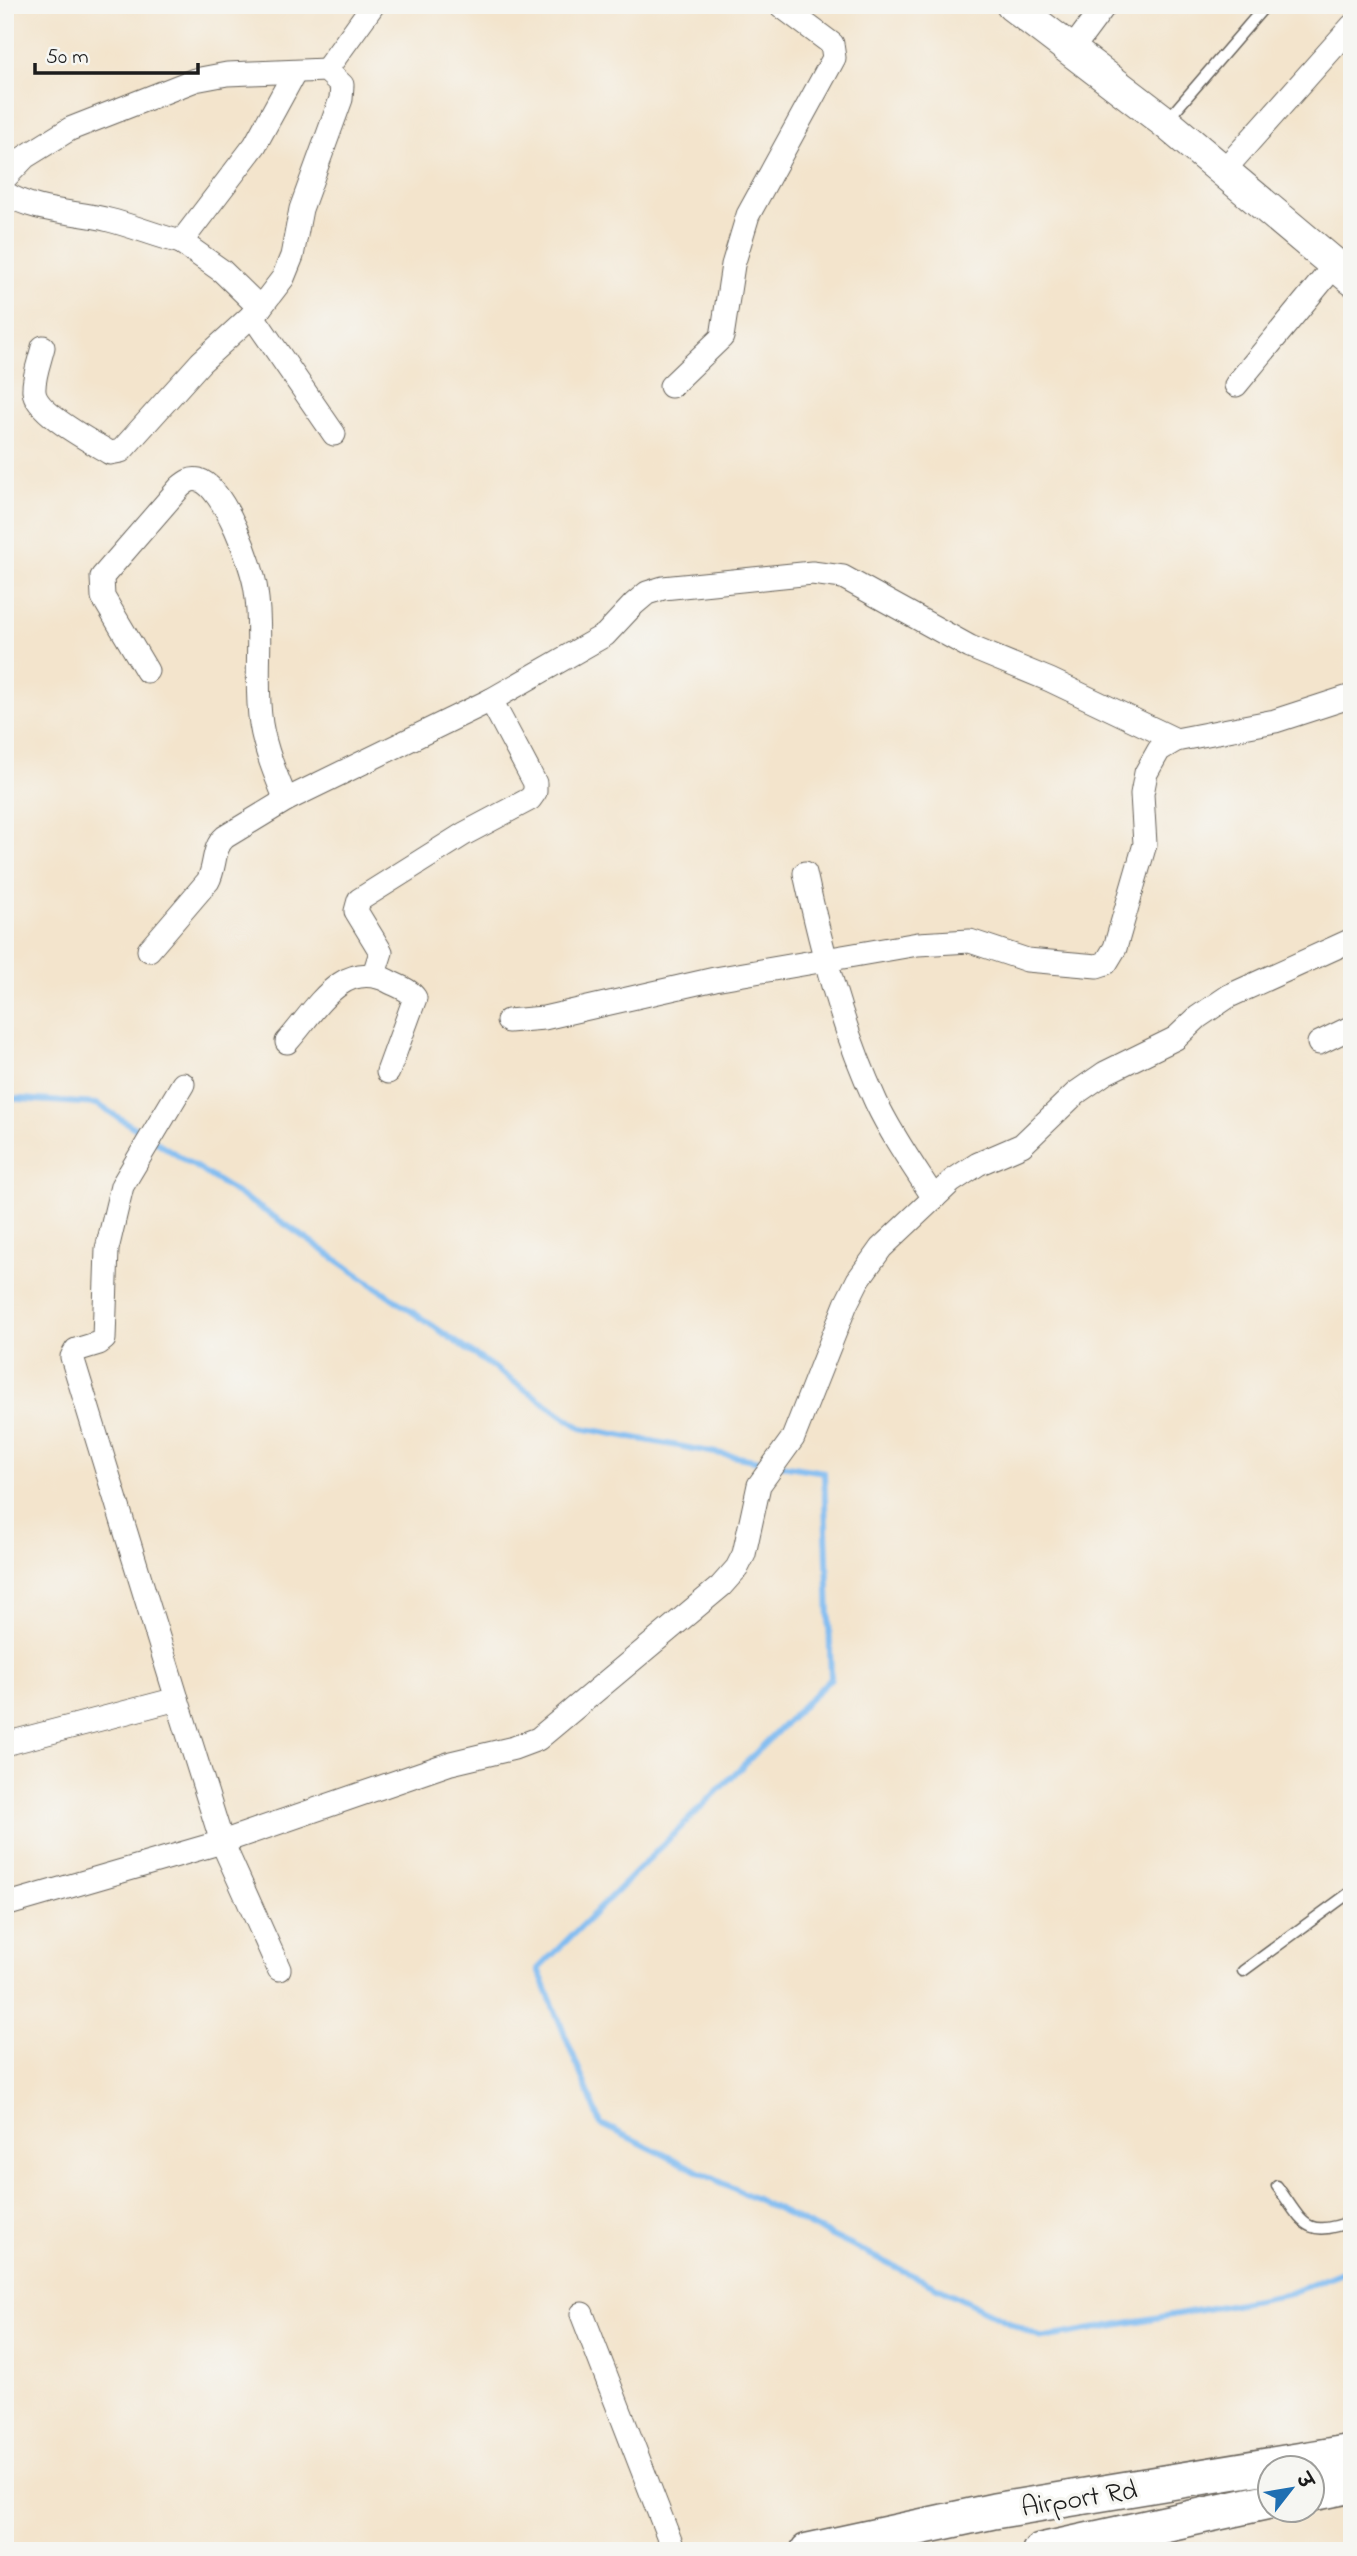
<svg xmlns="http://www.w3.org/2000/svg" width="1357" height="2556" font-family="'Indie Flower','Playpen Sans Deva',sans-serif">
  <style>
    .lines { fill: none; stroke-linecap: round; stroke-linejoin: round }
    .stream { stroke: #7fbbf1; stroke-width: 6 }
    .lane-casing { stroke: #67625a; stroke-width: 13 }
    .street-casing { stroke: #67625a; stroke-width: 25 }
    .secondary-casing { stroke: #67625a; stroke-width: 34 }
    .primary-casing { stroke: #67625a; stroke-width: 38 }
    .lane { stroke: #fff; stroke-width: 10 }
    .street { stroke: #fff; stroke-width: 23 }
    .secondary { stroke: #fff; stroke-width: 32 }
    .primary { stroke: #fff; stroke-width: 35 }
    .labels { text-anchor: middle; stroke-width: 7; stroke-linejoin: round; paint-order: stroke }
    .street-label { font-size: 28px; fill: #1c1c1c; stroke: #f6f6f2 }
  </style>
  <rect width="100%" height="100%" fill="#f6f6f2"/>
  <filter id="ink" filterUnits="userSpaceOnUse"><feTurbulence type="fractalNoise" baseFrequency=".0143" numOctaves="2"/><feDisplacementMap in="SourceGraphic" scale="14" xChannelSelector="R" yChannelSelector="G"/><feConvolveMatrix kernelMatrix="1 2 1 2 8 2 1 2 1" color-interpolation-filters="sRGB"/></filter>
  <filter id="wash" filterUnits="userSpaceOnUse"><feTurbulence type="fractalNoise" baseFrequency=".00686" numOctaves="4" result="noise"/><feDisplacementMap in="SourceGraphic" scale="28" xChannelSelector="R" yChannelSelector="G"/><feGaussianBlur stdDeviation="1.57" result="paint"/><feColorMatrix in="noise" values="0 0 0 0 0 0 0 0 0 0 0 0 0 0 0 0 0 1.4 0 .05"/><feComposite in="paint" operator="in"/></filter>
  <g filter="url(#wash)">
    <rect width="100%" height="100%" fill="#f3e4cc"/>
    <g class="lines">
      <g class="stream">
        <path d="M5,1098L97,1104L146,1135"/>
        <path d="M155,1141L282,1222L581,1428L770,1463"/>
        <path d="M781,1465L824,1472L831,1678L538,1969L601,2124L1042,2338L1285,2295L1352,2268"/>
      </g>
    </g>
  </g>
  <g filter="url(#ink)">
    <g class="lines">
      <defs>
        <g id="lane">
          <path d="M1167,120L1266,5"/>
          <path d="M1243,1971L1352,1891"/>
          <path d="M1277,2186C1304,2223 1304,2239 1352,2221"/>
        </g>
        <g id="street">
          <path d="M1070,52L1105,5"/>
          <path d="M326,70L373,5"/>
          <path d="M1224,170L1352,26"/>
          <path d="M5,178L25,157L70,129L195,80L227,74L326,70L342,85L341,99L301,209L292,256L283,278L260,308L201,362L121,451L110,453C92,442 35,412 34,391C33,377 40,360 43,347"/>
          <path d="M5,193C36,213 74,211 109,220C133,226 157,236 181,242"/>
          <path d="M260,308L222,271L181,242L255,145L295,72"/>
          <path d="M252,315L334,434"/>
          <path d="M1236,385L1335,265"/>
          <path d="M671,386L722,337L733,265L748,215L834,58L832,44L780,5"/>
          <path d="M147,671L103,597L102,577L180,487C186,482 191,478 199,480C224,487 253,566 256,591C263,635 254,680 261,724C265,749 276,776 286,800"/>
          <path d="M491,700L605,635L634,604L647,593L663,588L812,573L843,577L970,647L1050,680L1176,740"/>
          <path d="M805,873C822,951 842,1029 876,1102C892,1136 914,1167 934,1198"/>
          <path d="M149,950L208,881C216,867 212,848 225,837L286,800L491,700L535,783V792L530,799L464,834L359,900L356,911L381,952L374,974"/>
          <path d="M508,1021L544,1018L715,979L918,944L970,941L1027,960L1097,966L1106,963L1115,948L1145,844L1142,794L1146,773L1159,750L1176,740L1275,721L1352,696"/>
          <path d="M287,1042C315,1011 342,958 388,981C397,986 409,989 415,998L388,1072"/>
          <path d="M1319,1043L1352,1027"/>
          <path d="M177,1699L222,1842L279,1969"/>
          <path d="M5,1744L177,1699L72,1357L76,1350L99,1343L104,1339L107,1249L122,1186L183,1084"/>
          <path d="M5,1905L222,1842L451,1763L514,1748L538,1739L721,1586L737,1568L744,1554L759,1485L793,1438L846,1304L858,1280L881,1248L952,1181L978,1164L1022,1145L1076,1093L1105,1073L1176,1038L1198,1017L1229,996L1352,940"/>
          <path d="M582,2314L674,2551"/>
        </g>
        <path id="secondary" d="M1012,5L1165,122L1352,279"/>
        <g id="primary">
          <path d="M1312,2493L1352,2485"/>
          <path d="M808,2551L994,2511L1352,2452"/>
          <path d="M1040,2551L1270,2501"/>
        </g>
      </defs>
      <use href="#lane" class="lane-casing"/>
      <use href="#street" class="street-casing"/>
      <use href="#secondary" class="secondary-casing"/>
      <use href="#primary" class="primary-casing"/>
      <use href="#lane" class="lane"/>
      <use href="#street" class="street"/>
      <use href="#secondary" class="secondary"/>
      <use href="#primary" class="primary"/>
    </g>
  </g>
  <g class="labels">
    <g class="street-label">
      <text transform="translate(1079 2497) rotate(-9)" y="10">Airport Rd</text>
    </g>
  </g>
  <rect width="1357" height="2556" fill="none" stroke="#f6f6f2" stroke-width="28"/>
  <g transform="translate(1291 2489) rotate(59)"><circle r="33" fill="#f6f6f2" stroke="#9f9f9c" stroke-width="2"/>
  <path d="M0-5L12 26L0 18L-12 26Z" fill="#1f6fb2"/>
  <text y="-10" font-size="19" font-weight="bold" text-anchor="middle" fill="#1c1c1c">उ</text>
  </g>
  <path d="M35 63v10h163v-10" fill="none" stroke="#1c1c1c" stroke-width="3.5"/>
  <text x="46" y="63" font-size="21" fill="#1c1c1c" stroke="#f6f6f2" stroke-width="5" paint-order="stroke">50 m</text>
</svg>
